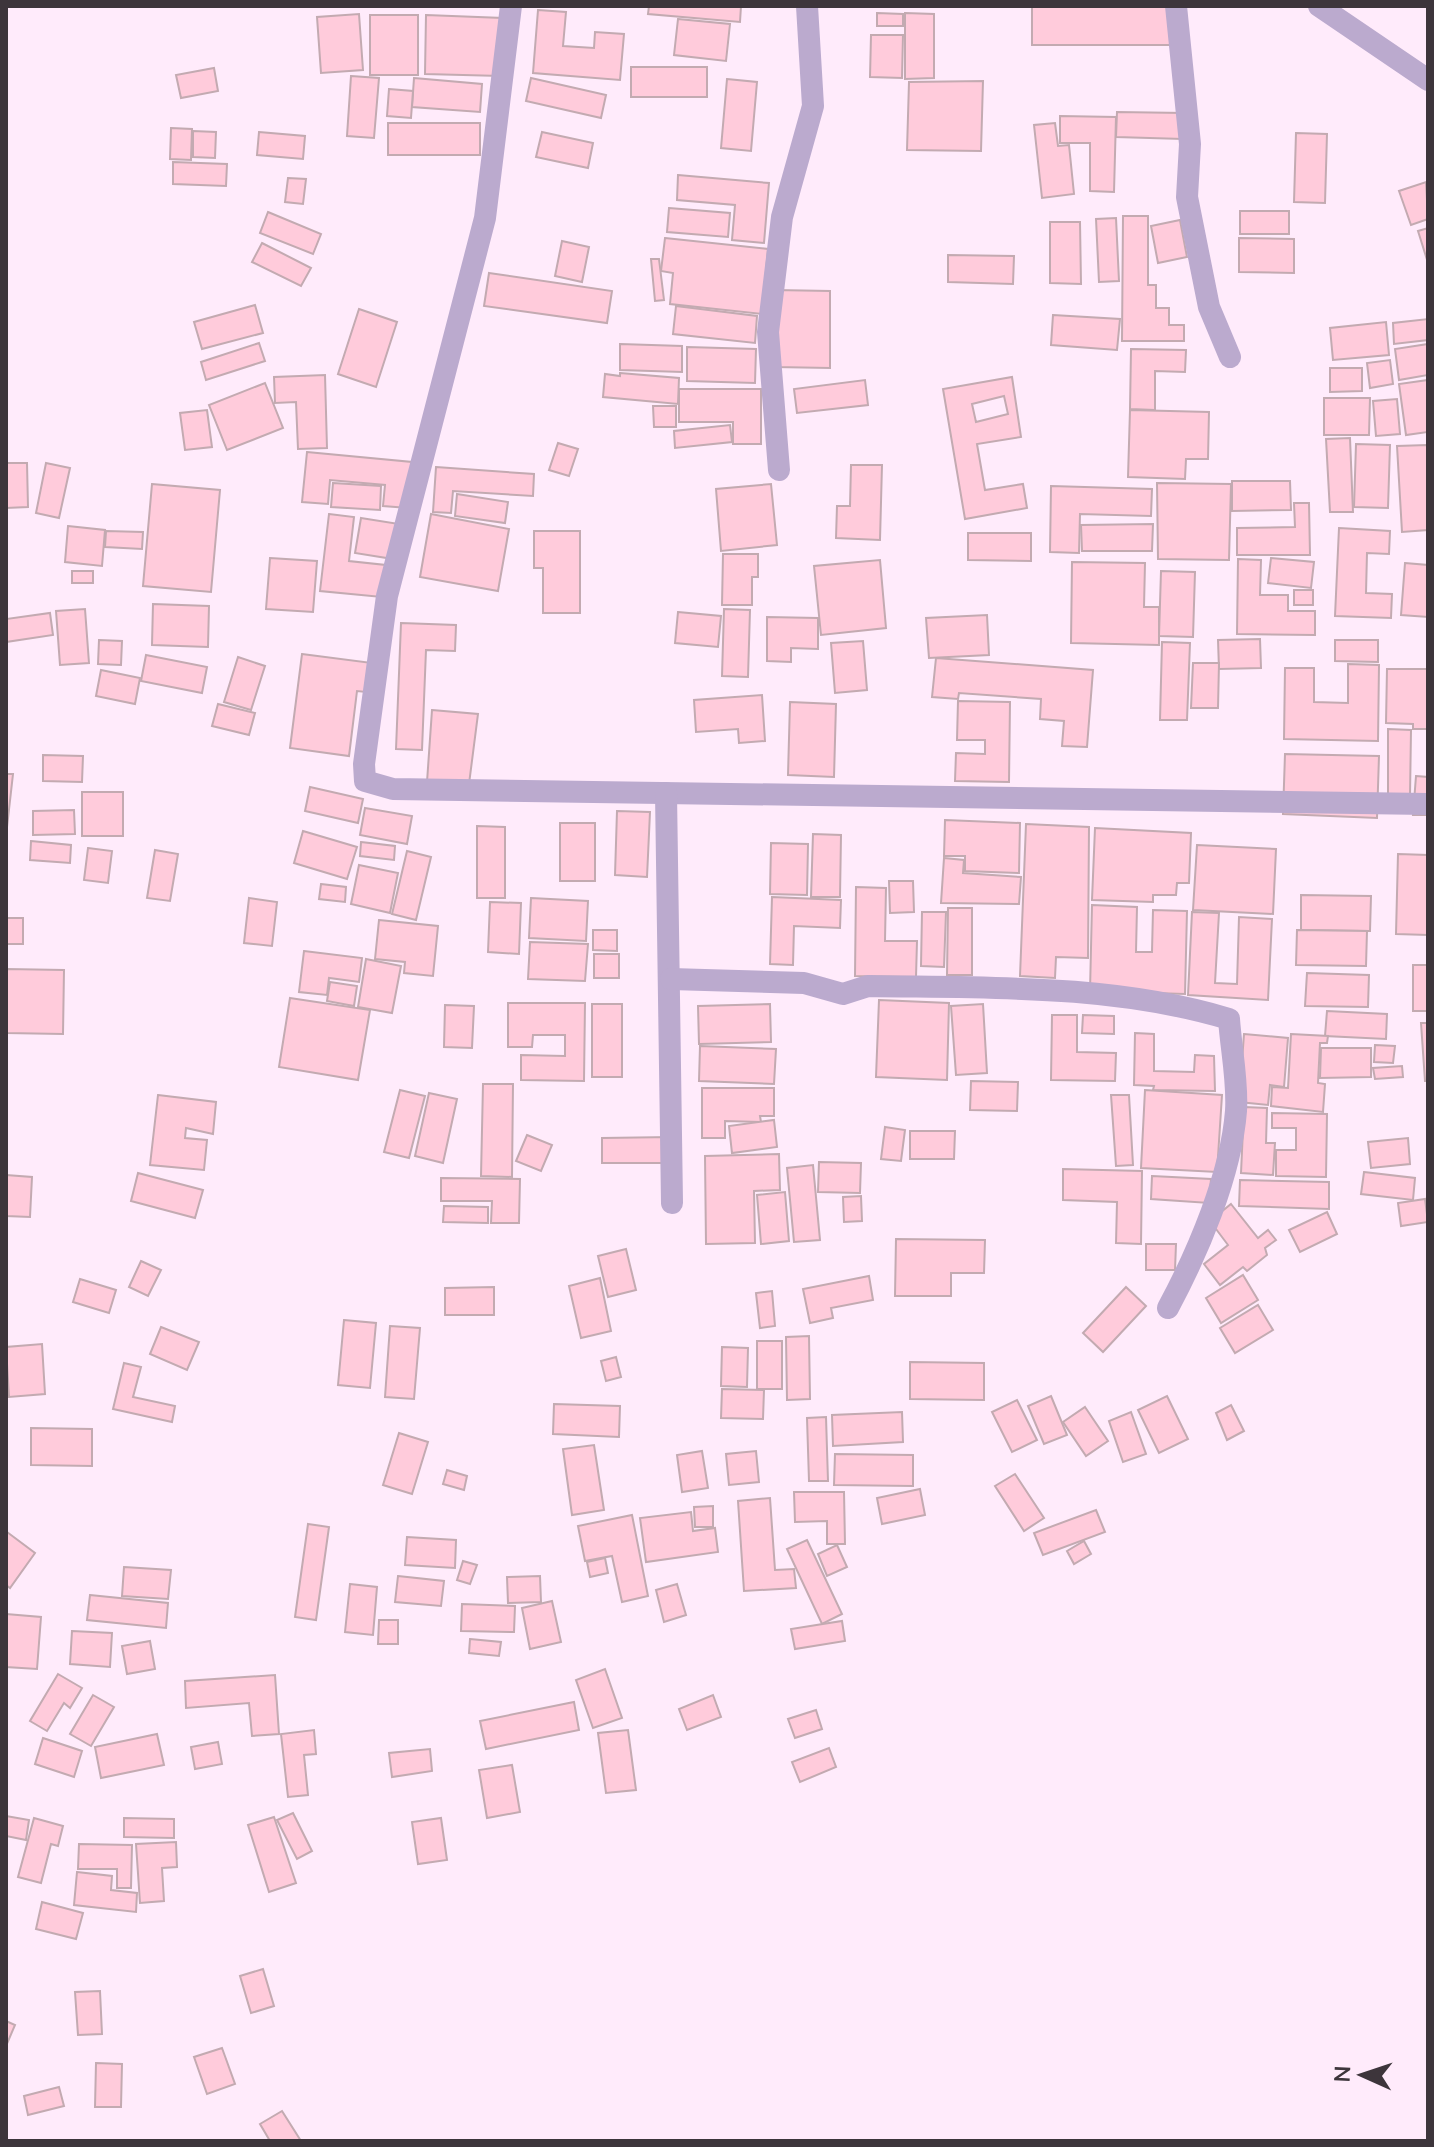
<svg xmlns="http://www.w3.org/2000/svg" width="1434" height="2147" font-family="Mulish,sans-serif">
  <style>
    .building { fill: #ffcbdb; stroke: #c3aab1; stroke-width: 2; fill-rule: evenodd }
    .lines { fill: none; stroke-linecap: round; stroke-linejoin: round }
    .minor { stroke: #bbaace; stroke-width: 22 }
  </style>
  <rect width="100%" height="100%" fill="#ffebfb"/>
  <g class="building">
    <path d="M649,6H741L740,22L648,14Z"/>
    <rect x="1032" y="6" width="143" height="39"/>
    <path d="M538,10L566,12L563,46L594,48L595,32L624,34L620,80L533,73Z"/>
    <path d="M877,13L903,14V26H877Z"/>
    <path d="M905,13L934,14V78L905,79Z"/>
    <path d="M359,14L363,70L321,73L317,17Z"/>
    <rect x="370" y="15" width="48" height="60"/>
    <path d="M426,15L503,18L501,76L425,74Z"/>
    <path d="M678,19L730,24L726,61L674,55Z"/>
    <path d="M871,35H903L902,78L870,77Z"/>
    <rect x="631" y="67" width="76" height="30"/>
    <path d="M214,68L218,91L181,98L176,75Z"/>
    <path d="M351,76L379,78L374,138L347,136Z"/>
    <path d="M414,78L482,84L480,112L412,107Z"/>
    <path d="M531,78L606,95L601,118L526,101Z"/>
    <path d="M727,79L757,82L751,151L721,148Z"/>
    <path d="M983,81L981,151L907,150L909,82Z"/>
    <path d="M389,89L413,91L411,118L387,116Z"/>
    <path d="M1117,112L1184,113L1183,139L1116,137Z"/>
    <path d="M1060,116L1116,117L1114,192L1090,191V143H1060Z"/>
    <rect x="388" y="123" width="92" height="32"/>
    <path d="M1055,123L1058,146L1069,145L1074,194L1042,198L1034,125Z"/>
    <path d="M171,128L192,129L191,160L170,159Z"/>
    <path d="M193,131L216,132L215,158L193,157Z"/>
    <path d="M259,132L305,136L303,159L257,155Z"/>
    <path d="M542,132L593,143L588,168L536,157Z"/>
    <path d="M1296,133L1327,134L1325,203L1294,202Z"/>
    <path d="M173,162L227,164L226,186L173,184Z"/>
    <path d="M678,175L769,183L764,243L732,240L735,205L677,200Z"/>
    <path d="M288,178L306,179L303,204L285,202Z"/>
    <path d="M1426,182L1428,219L1411,225L1399,191Z"/>
    <path d="M669,208L730,213L728,237L667,232Z"/>
    <rect x="1240" y="211" width="49" height="23"/>
    <path d="M268,212L321,234L313,254L260,233Z"/>
    <path d="M1123,216H1148V285H1156V308H1169V325H1184V341H1122Z"/>
    <path d="M1116,218L1119,281L1099,282L1096,219Z"/>
    <path d="M1180,220L1187,257L1158,263L1151,226Z"/>
    <path d="M1050,222H1080L1081,284L1050,283Z"/>
    <path d="M1428,228V263L1418,231Z"/>
    <path d="M665,238L768,249L762,314L670,304L673,273L661,271Z"/>
    <path d="M1239,238L1294,239V273L1239,272Z"/>
    <path d="M562,241L589,247L582,282L555,276Z"/>
    <path d="M262,243L311,268L301,286L252,262Z"/>
    <path d="M948,255L1014,256L1013,284L948,282Z"/>
    <path d="M651,259H659L664,300L655,301Z"/>
    <path d="M489,273L612,291L607,323L484,306Z"/>
    <path d="M775,290L830,291V368L775,367Z"/>
    <path d="M255,305L263,333L202,349L194,322Z"/>
    <path d="M676,306L757,316L755,343L673,334Z"/>
    <path d="M359,309L397,322L376,387L338,374Z"/>
    <path d="M1053,315L1120,319L1117,350L1051,345Z"/>
    <path d="M1428,319V340L1394,344L1393,323Z"/>
    <path d="M1386,322L1389,355L1333,360L1330,328Z"/>
    <path d="M259,343L265,361L206,380L201,362Z"/>
    <path d="M620,344L682,346V372L620,370Z"/>
    <path d="M1428,344V375L1399,380L1395,349Z"/>
    <path d="M687,347L756,349L755,383L687,381Z"/>
    <path d="M1131,349L1186,350L1185,372L1155,371V410L1130,409Z"/>
    <path d="M1390,360L1393,384L1370,388L1367,363Z"/>
    <path d="M1330,368H1362V391L1330,392Z"/>
    <path d="M620,373L679,378L678,404L603,397L605,374L620,376Z"/>
    <path d="M325,375L327,448L298,449L296,402L275,403L274,377Z"/>
    <path d="M1012,377L1021,437L977,444L985,490L1023,484L1027,508L965,519L943,389ZM1004,396L1008,414L976,422L972,404Z"/>
    <path d="M865,380L868,405L797,413L794,389Z"/>
    <path d="M1428,380V432L1406,435L1399,384Z"/>
    <path d="M265,383L283,428L227,450L209,405Z"/>
    <path d="M679,389H761V444H733V422H679Z"/>
    <path d="M1324,398H1370L1369,435H1324Z"/>
    <path d="M1397,399L1400,434L1376,436L1373,401Z"/>
    <path d="M653,406H676V427H654Z"/>
    <path d="M207,410L212,447L185,450L180,413Z"/>
    <path d="M1130,410L1209,412L1208,459H1186L1185,479L1128,477Z"/>
    <path d="M730,425L732,442L675,448L674,431Z"/>
    <path d="M1350,438L1353,512H1330L1326,439Z"/>
    <path d="M558,443L578,449L569,476L549,470Z"/>
    <path d="M1356,444L1390,445L1388,508L1354,507Z"/>
    <path d="M1427,445L1428,530L1402,532L1397,446Z"/>
    <path d="M307,452L412,462L408,508L383,506L385,485L330,480L328,504L302,502Z"/>
    <path d="M6,463H27L28,507L6,508Z"/>
    <path d="M46,463L70,468L59,518L36,513Z"/>
    <path d="M851,465H882L880,540L836,538L837,506H850Z"/>
    <path d="M436,467L534,474L533,496L453,491L451,513L433,512Z"/>
    <path d="M1232,481H1290L1291,510L1232,511Z"/>
    <path d="M333,483L381,486L380,510L331,507Z"/>
    <path d="M1157,483L1231,484L1229,560L1158,559Z"/>
    <path d="M152,484L220,490L211,592L143,586Z"/>
    <path d="M771,484L777,545L721,551L716,489Z"/>
    <path d="M1051,486L1152,489L1151,516L1080,514L1079,553L1050,552Z"/>
    <path d="M457,494L508,502L505,523L455,516Z"/>
    <path d="M1294,503H1309L1310,555H1237V528L1295,527Z"/>
    <path d="M329,514L354,517L349,561L395,566L392,598L320,591Z"/>
    <path d="M431,514L509,529L498,591L420,577Z"/>
    <path d="M361,518L399,524L393,559L355,553Z"/>
    <path d="M1153,524L1152,551H1082L1081,525Z"/>
    <path d="M68,526L105,530L102,566L65,562Z"/>
    <path d="M1339,528L1390,531L1389,554L1367,553L1366,593L1392,594L1391,618L1335,616Z"/>
    <path d="M106,531L143,532L142,549L105,547Z"/>
    <path d="M534,531H580V613H543V568H534Z"/>
    <path d="M968,533H1031V561L968,560Z"/>
    <path d="M723,554H758V577H752V605H722Z"/>
    <path d="M270,558L317,561L313,612L266,609Z"/>
    <path d="M1271,558L1314,562L1311,588L1268,583Z"/>
    <path d="M1238,559L1261,560L1260,595H1288V611H1315V635L1237,634Z"/>
    <path d="M880,560L886,628L821,635L814,566Z"/>
    <path d="M1072,562L1145,563L1144,607H1159V645L1071,643Z"/>
    <path d="M1405,563L1428,565V617L1401,615Z"/>
    <rect x="72" y="571" width="21" height="12"/>
    <path d="M1161,571L1195,572L1193,637L1159,636Z"/>
    <rect x="1294" y="590" width="19" height="15"/>
    <path d="M153,604L209,606L208,647L152,645Z"/>
    <path d="M85,609L89,663L60,665L56,611Z"/>
    <path d="M724,609L750,610L748,677L722,676Z"/>
    <path d="M678,612L721,616L718,647L675,643Z"/>
    <path d="M50,613L53,635L6,642V619Z"/>
    <path d="M987,615L989,655L929,658L926,618Z"/>
    <path d="M767,617L818,618V649L791,648V662L767,661Z"/>
    <path d="M401,623L456,625L455,651L426,650L422,750L396,749Z"/>
    <path d="M1260,639L1261,668L1219,669L1218,640Z"/>
    <path d="M99,640L122,641L121,665L98,664Z"/>
    <path d="M1335,640H1378V662L1335,661Z"/>
    <path d="M863,641L867,690L835,693L831,643Z"/>
    <path d="M1162,642L1190,643L1187,720H1160Z"/>
    <path d="M302,654L380,664L376,693L357,691L349,756L290,748Z"/>
    <path d="M146,655L207,667L202,693L141,681Z"/>
    <path d="M238,657L265,666L251,710L224,702Z"/>
    <path d="M936,658L1093,670L1087,747L1062,746L1064,721L1040,719L1041,699L959,693L958,699L932,697Z"/>
    <path d="M1193,663H1219L1218,708H1191Z"/>
    <path d="M1348,664L1379,665L1378,741L1284,739L1285,668H1314V702L1348,703Z"/>
    <path d="M1387,669H1428V729H1413V724L1386,723Z"/>
    <path d="M101,670L140,678L135,704L96,696Z"/>
    <path d="M762,695L765,741L739,743L738,729L696,732L694,700Z"/>
    <path d="M958,701L1010,702L1009,782L955,781L956,753L985,754V740H957Z"/>
    <path d="M790,702L836,704L834,777L788,775Z"/>
    <path d="M218,704L255,713L249,735L212,726Z"/>
    <path d="M432,710L478,714L469,784L427,782Z"/>
    <path d="M1388,729L1411,730L1410,796H1388Z"/>
    <path d="M1285,754L1379,756L1377,818L1283,814Z"/>
    <path d="M43,755L83,756L82,782L43,781Z"/>
    <path d="M6,774H13L6,836Z"/>
    <path d="M1416,776L1428,777V815H1413Z"/>
    <path d="M310,787L363,799L358,823L305,811Z"/>
    <rect x="82" y="792" width="41" height="44"/>
    <path d="M365,808L412,816L407,844L360,835Z"/>
    <path d="M74,810L75,834L33,835V811Z"/>
    <path d="M617,811L650,812L647,877L615,875Z"/>
    <path d="M945,820L1020,823L1019,873L965,871V856H944Z"/>
    <rect x="560" y="823" width="35" height="58"/>
    <path d="M1026,824L1089,827L1088,958L1056,957L1055,978L1020,976Z"/>
    <path d="M477,826L505,827V898H477Z"/>
    <path d="M1095,828L1191,833L1189,883H1177L1176,895H1153V902L1092,900Z"/>
    <path d="M303,831L357,847L347,879L294,863Z"/>
    <path d="M813,834L841,835L840,897H811Z"/>
    <path d="M31,841L71,845L70,863L30,860Z"/>
    <path d="M361,842L395,846L394,860L360,856Z"/>
    <path d="M771,843L808,844L807,895L770,894Z"/>
    <path d="M1197,845L1276,849L1273,914L1193,910Z"/>
    <path d="M88,848L112,851L108,883L84,880Z"/>
    <path d="M155,850L178,854L170,901L147,898Z"/>
    <path d="M407,851L431,857L416,920L392,914Z"/>
    <path d="M1398,854L1428,855V935L1396,934Z"/>
    <path d="M944,858L964,860L963,873L1021,877L1019,904L941,903Z"/>
    <path d="M359,865L398,873L390,913L351,904Z"/>
    <path d="M889,881H913L914,912L890,913Z"/>
    <path d="M321,884L346,887L345,902L319,899Z"/>
    <path d="M856,887L886,888L885,941H917L916,977L855,976Z"/>
    <path d="M1301,895L1371,896L1370,931L1301,930Z"/>
    <path d="M772,897L841,900L840,928L794,926L793,965L770,964Z"/>
    <path d="M249,898L277,902L272,946L244,943Z"/>
    <path d="M531,898L588,901L586,941L529,938Z"/>
    <path d="M490,902L521,903L519,954L488,952Z"/>
    <path d="M1092,905L1137,907L1136,952H1152L1153,910L1187,911L1185,994L1090,991Z"/>
    <path d="M948,908H972V975H947Z"/>
    <path d="M922,912H946L944,967L921,966Z"/>
    <path d="M1192,912L1219,913L1215,983L1237,984L1239,917L1272,919L1268,1000L1188,995Z"/>
    <rect x="6" y="918" width="17" height="26"/>
    <path d="M379,920L438,926L433,976L404,973L405,962L375,959Z"/>
    <path d="M593,930H617V951L593,950Z"/>
    <path d="M1297,930L1367,931L1366,966L1296,965Z"/>
    <path d="M530,942L588,944L585,981L528,979Z"/>
    <path d="M304,951L362,958L359,982L329,978L327,995L299,992Z"/>
    <rect x="594" y="954" width="25" height="24"/>
    <path d="M366,959L401,966L392,1013L358,1007Z"/>
    <rect x="1413" y="965" width="15" height="46"/>
    <path d="M6,969L64,970L63,1034L6,1033Z"/>
    <path d="M1307,973L1369,975L1368,1007L1305,1006Z"/>
    <path d="M330,982L357,986L354,1006L327,1001Z"/>
    <path d="M290,998L370,1010L358,1080L279,1067Z"/>
    <path d="M879,1000L949,1003L947,1080L876,1077Z"/>
    <path d="M508,1003H585L584,1081L521,1080V1055L565,1056V1035H533L532,1047H508Z"/>
    <rect x="592" y="1004" width="30" height="73"/>
    <path d="M770,1004L771,1042L699,1044L698,1006Z"/>
    <path d="M983,1004L987,1073L956,1075L951,1006Z"/>
    <path d="M445,1005L474,1006L472,1048L444,1047Z"/>
    <path d="M1327,1011L1387,1014L1386,1039L1325,1036Z"/>
    <path d="M1052,1015H1077V1052L1116,1053L1115,1081L1051,1080Z"/>
    <path d="M1083,1015L1114,1016V1034L1082,1033Z"/>
    <path d="M1421,1023H1428V1081H1425Z"/>
    <path d="M1135,1033L1154,1034V1071L1194,1072L1195,1055L1214,1056L1215,1091L1153,1090L1154,1086L1134,1085Z"/>
    <path d="M1244,1034L1288,1038L1284,1087L1270,1085L1268,1105L1239,1102Z"/>
    <path d="M1291,1034L1328,1036L1327,1043H1320L1318,1083L1325,1084L1323,1112L1271,1106L1272,1087L1288,1088Z"/>
    <path d="M1375,1045L1395,1046L1393,1063L1374,1062Z"/>
    <path d="M700,1046L776,1049L774,1084L699,1081Z"/>
    <path d="M1321,1048H1371V1077L1320,1078Z"/>
    <path d="M1402,1066L1403,1077L1375,1079L1373,1068Z"/>
    <path d="M971,1081L1018,1082L1017,1111L970,1110Z"/>
    <path d="M483,1084H513L512,1177L481,1176Z"/>
    <path d="M702,1088H774V1116H760L761,1122L725,1121V1138H702Z"/>
    <path d="M400,1090L425,1096L409,1158L384,1152Z"/>
    <path d="M1145,1090L1222,1095L1217,1172L1141,1168Z"/>
    <path d="M429,1093L457,1099L443,1163L415,1156Z"/>
    <path d="M158,1095L216,1102L213,1134L186,1128L185,1138L207,1140L204,1170L150,1165Z"/>
    <path d="M1111,1095H1129L1133,1165L1116,1166Z"/>
    <path d="M1244,1107L1267,1108L1266,1143H1275L1273,1175L1241,1173Z"/>
    <path d="M1272,1113L1327,1114L1326,1177L1276,1176V1150H1296V1128H1272Z"/>
    <path d="M774,1120L777,1147L732,1153L729,1126Z"/>
    <path d="M885,1127L905,1130L901,1161L881,1159Z"/>
    <path d="M910,1131H955L954,1159H910Z"/>
    <path d="M527,1135L552,1145L541,1171L516,1161Z"/>
    <path d="M672,1137L673,1163H602V1138Z"/>
    <path d="M1408,1138L1410,1164L1371,1168L1368,1142Z"/>
    <path d="M779,1154L780,1190L754,1191L755,1243L706,1244L705,1156Z"/>
    <path d="M819,1162L861,1163L860,1193L818,1192Z"/>
    <path d="M813,1165L820,1240L794,1242L787,1168Z"/>
    <path d="M1063,1169L1142,1171L1141,1244L1116,1243L1117,1202L1063,1200Z"/>
    <path d="M1364,1172L1415,1178L1413,1200L1361,1194Z"/>
    <path d="M138,1173L203,1190L195,1218L131,1201Z"/>
    <path d="M6,1175L32,1177L30,1217L6,1216Z"/>
    <path d="M1152,1176L1211,1179L1209,1203L1151,1199Z"/>
    <path d="M441,1178L520,1179L519,1223H491L492,1201H441Z"/>
    <path d="M1240,1180L1329,1182V1209L1239,1206Z"/>
    <path d="M785,1192L789,1241L761,1244L757,1195Z"/>
    <path d="M861,1196L862,1221L844,1222L843,1197Z"/>
    <path d="M1425,1199L1428,1222L1401,1226L1398,1203Z"/>
    <path d="M1231,1204L1258,1238L1268,1230L1276,1240L1265,1248L1267,1255L1247,1271L1243,1267L1220,1285L1204,1264L1228,1245L1210,1221Z"/>
    <path d="M444,1206L488,1207V1223L443,1222Z"/>
    <path d="M1327,1212L1337,1234L1300,1252L1289,1230Z"/>
    <path d="M896,1239L985,1240L984,1273H951V1296H895Z"/>
    <path d="M1146,1244H1176L1175,1270H1146Z"/>
    <path d="M626,1249L636,1290L608,1297L598,1256Z"/>
    <path d="M141,1261L161,1270L148,1296L129,1287Z"/>
    <path d="M1243,1275L1258,1300L1221,1323L1206,1298Z"/>
    <path d="M869,1276L873,1300L831,1308L833,1318L810,1323L803,1289Z"/>
    <path d="M600,1278L611,1331L581,1338L569,1286Z"/>
    <path d="M80,1279L116,1290L109,1313L73,1302Z"/>
    <path d="M494,1287V1315H445V1288Z"/>
    <path d="M1126,1287L1146,1306L1103,1352L1083,1333Z"/>
    <path d="M772,1291L775,1326L760,1328L756,1293Z"/>
    <path d="M1258,1305L1273,1330L1235,1353L1220,1328Z"/>
    <path d="M344,1320L376,1323L370,1388L338,1385Z"/>
    <path d="M390,1326L420,1328L414,1399L385,1397Z"/>
    <path d="M161,1327L199,1342L187,1370L150,1354Z"/>
    <path d="M809,1336L810,1399L787,1400L786,1337Z"/>
    <rect x="757" y="1341" width="25" height="48"/>
    <path d="M42,1344L45,1394L9,1397L6,1347Z"/>
    <path d="M722,1347L748,1348L747,1387L721,1386Z"/>
    <path d="M616,1357L621,1377L606,1381L601,1361Z"/>
    <path d="M910,1362L984,1363V1400L910,1399Z"/>
    <path d="M124,1363L141,1367L133,1397L175,1406L172,1422L113,1409Z"/>
    <path d="M722,1389L764,1390L763,1419L721,1418Z"/>
    <path d="M1051,1396L1067,1435L1044,1444L1028,1406Z"/>
    <path d="M1167,1396L1188,1439L1159,1453L1138,1410Z"/>
    <path d="M1017,1400L1037,1440L1012,1452L992,1412Z"/>
    <path d="M554,1404L620,1406L619,1437L553,1434Z"/>
    <path d="M1231,1405L1244,1431L1227,1440L1216,1413Z"/>
    <path d="M1085,1407L1108,1441L1086,1456L1063,1422Z"/>
    <path d="M902,1412L903,1442L833,1446L832,1415Z"/>
    <path d="M1131,1412L1146,1454L1123,1462L1109,1421Z"/>
    <path d="M826,1417L828,1481H809L807,1418Z"/>
    <path d="M31,1428L92,1429V1466L31,1465Z"/>
    <path d="M399,1433L428,1442L412,1494L383,1485Z"/>
    <path d="M594,1445L604,1510L572,1515L563,1449Z"/>
    <path d="M702,1451L708,1488L682,1492L677,1455Z"/>
    <path d="M756,1451L759,1482L729,1485L726,1454Z"/>
    <path d="M835,1454L913,1455V1486L834,1485Z"/>
    <path d="M447,1470L467,1476L464,1490L443,1484Z"/>
    <path d="M1015,1474L1044,1518L1024,1531L995,1486Z"/>
    <path d="M920,1489L925,1515L882,1524L877,1498Z"/>
    <path d="M794,1492H844L845,1544H827V1521L795,1522Z"/>
    <path d="M770,1498L775,1570L794,1569L796,1588L744,1591L738,1501Z"/>
    <path d="M713,1506V1527H695L694,1507Z"/>
    <path d="M1096,1510L1105,1532L1043,1555L1034,1533Z"/>
    <path d="M691,1512L693,1531L715,1528L718,1552L646,1562L640,1518Z"/>
    <path d="M632,1515L648,1596L622,1602L612,1556L585,1561L578,1526Z"/>
    <path d="M308,1524L329,1527L316,1620L295,1617Z"/>
    <path d="M7,1532L35,1553L10,1588L6,1585Z"/>
    <path d="M407,1537L456,1540L455,1568L405,1565Z"/>
    <path d="M807,1540L842,1614L822,1624L787,1549Z"/>
    <path d="M1084,1541L1091,1554L1074,1564L1067,1551Z"/>
    <path d="M837,1545L847,1567L827,1576L818,1554Z"/>
    <path d="M605,1558L608,1573L590,1577L587,1562Z"/>
    <path d="M463,1561L477,1565L470,1584L457,1580Z"/>
    <path d="M124,1567L171,1570L168,1599L122,1596Z"/>
    <path d="M398,1576L444,1581L441,1606L395,1602Z"/>
    <path d="M540,1576L541,1602L508,1603L507,1577Z"/>
    <path d="M350,1584L377,1587L373,1635L345,1632Z"/>
    <path d="M677,1584L686,1615L664,1622L656,1590Z"/>
    <path d="M90,1595L168,1603L166,1628L87,1620Z"/>
    <path d="M552,1601L561,1642L530,1649L522,1608Z"/>
    <path d="M462,1604L515,1606L514,1632L461,1631Z"/>
    <path d="M6,1614L41,1617L37,1669L6,1667Z"/>
    <path d="M379,1620H398V1644H378Z"/>
    <path d="M842,1621L845,1641L795,1649L791,1629Z"/>
    <path d="M72,1631L112,1633L110,1667L70,1664Z"/>
    <path d="M470,1639L501,1642L499,1656L469,1653Z"/>
    <path d="M150,1641L155,1669L127,1674L122,1646Z"/>
    <path d="M605,1669L622,1718L593,1728L576,1680Z"/>
    <path d="M58,1674L82,1688L70,1708L64,1703L47,1731L30,1721Z"/>
    <path d="M275,1675L279,1734L252,1736L249,1703L186,1708L185,1681Z"/>
    <path d="M93,1695L114,1707L91,1746L70,1734Z"/>
    <path d="M713,1695L721,1717L687,1730L679,1709Z"/>
    <path d="M574,1702L579,1730L486,1749L480,1721Z"/>
    <path d="M816,1710L822,1729L795,1738L788,1719Z"/>
    <path d="M314,1730L316,1754L304,1755L308,1795L288,1797L281,1734Z"/>
    <path d="M628,1730L636,1790L606,1793L598,1733Z"/>
    <path d="M157,1734L164,1765L101,1778L95,1747Z"/>
    <path d="M43,1738L82,1751L74,1777L35,1764Z"/>
    <path d="M218,1742L222,1764L195,1769L191,1747Z"/>
    <path d="M829,1748L836,1767L800,1782L792,1762Z"/>
    <path d="M430,1749L432,1771L392,1777L389,1753Z"/>
    <path d="M512,1765L520,1812L487,1818L479,1770Z"/>
    <path d="M293,1813L312,1851L297,1859L277,1820Z"/>
    <path d="M6,1816L29,1820L26,1840L6,1836Z"/>
    <path d="M274,1817L296,1883L269,1892L248,1825Z"/>
    <path d="M34,1818L63,1826L58,1846L51,1844L41,1883L18,1877Z"/>
    <path d="M124,1818L174,1819V1838L124,1837Z"/>
    <path d="M441,1818L447,1860L418,1864L412,1822Z"/>
    <path d="M176,1842L177,1867L162,1868L164,1901L140,1903L136,1844Z"/>
    <path d="M79,1844L132,1845L131,1888H117V1869H78Z"/>
    <path d="M77,1872L112,1876L111,1890L137,1893L136,1912L74,1905Z"/>
    <path d="M42,1902L83,1913L76,1939L36,1929Z"/>
    <path d="M263,1969L274,2006L251,2013L240,1976Z"/>
    <path d="M100,1991L102,2034L78,2035L75,1992Z"/>
    <path d="M6,2021L15,2025L6,2046Z"/>
    <path d="M222,2048L235,2084L207,2094L194,2057Z"/>
    <path d="M96,2063L122,2064L121,2107H95Z"/>
    <path d="M59,2087L64,2106L28,2115L24,2096Z"/>
    <path d="M282,2111L301,2141H270L260,2124Z"/>
  </g>
  <g class="lines">
    <g class="minor">
      <path d="M511,6L485,218L387,596L364,764L365,781L393,789L1428,804"/>
      <path d="M1176,6L1190,144L1187,197L1209,307L1230,357"/>
      <path d="M1319,6L1428,80"/>
      <path d="M779,470L768,332L782,217L813,106L807,6"/>
      <path d="M666,793L672,1203"/>
      <path d="M671,979L804,983L843,994L868,986C988,988 1113,984 1229,1019C1231,1049 1238,1081 1236,1111C1231,1175 1198,1252 1168,1308"/>
    </g>
  </g>
  <rect width="1434" height="2147" fill="none" stroke="#3d353b" stroke-width="16"/>
  <g transform="translate(1362 2075) rotate(273)" stroke="#ffebfb" stroke-width="6" paint-order="stroke">
  <path d="M0-6L14 30L0 20L-14 30Z" fill="#3d353b"/>
  <text y="-12" font-size="22" font-weight="bold" text-anchor="middle" fill="#3d353b">N</text>
  </g>
</svg>
